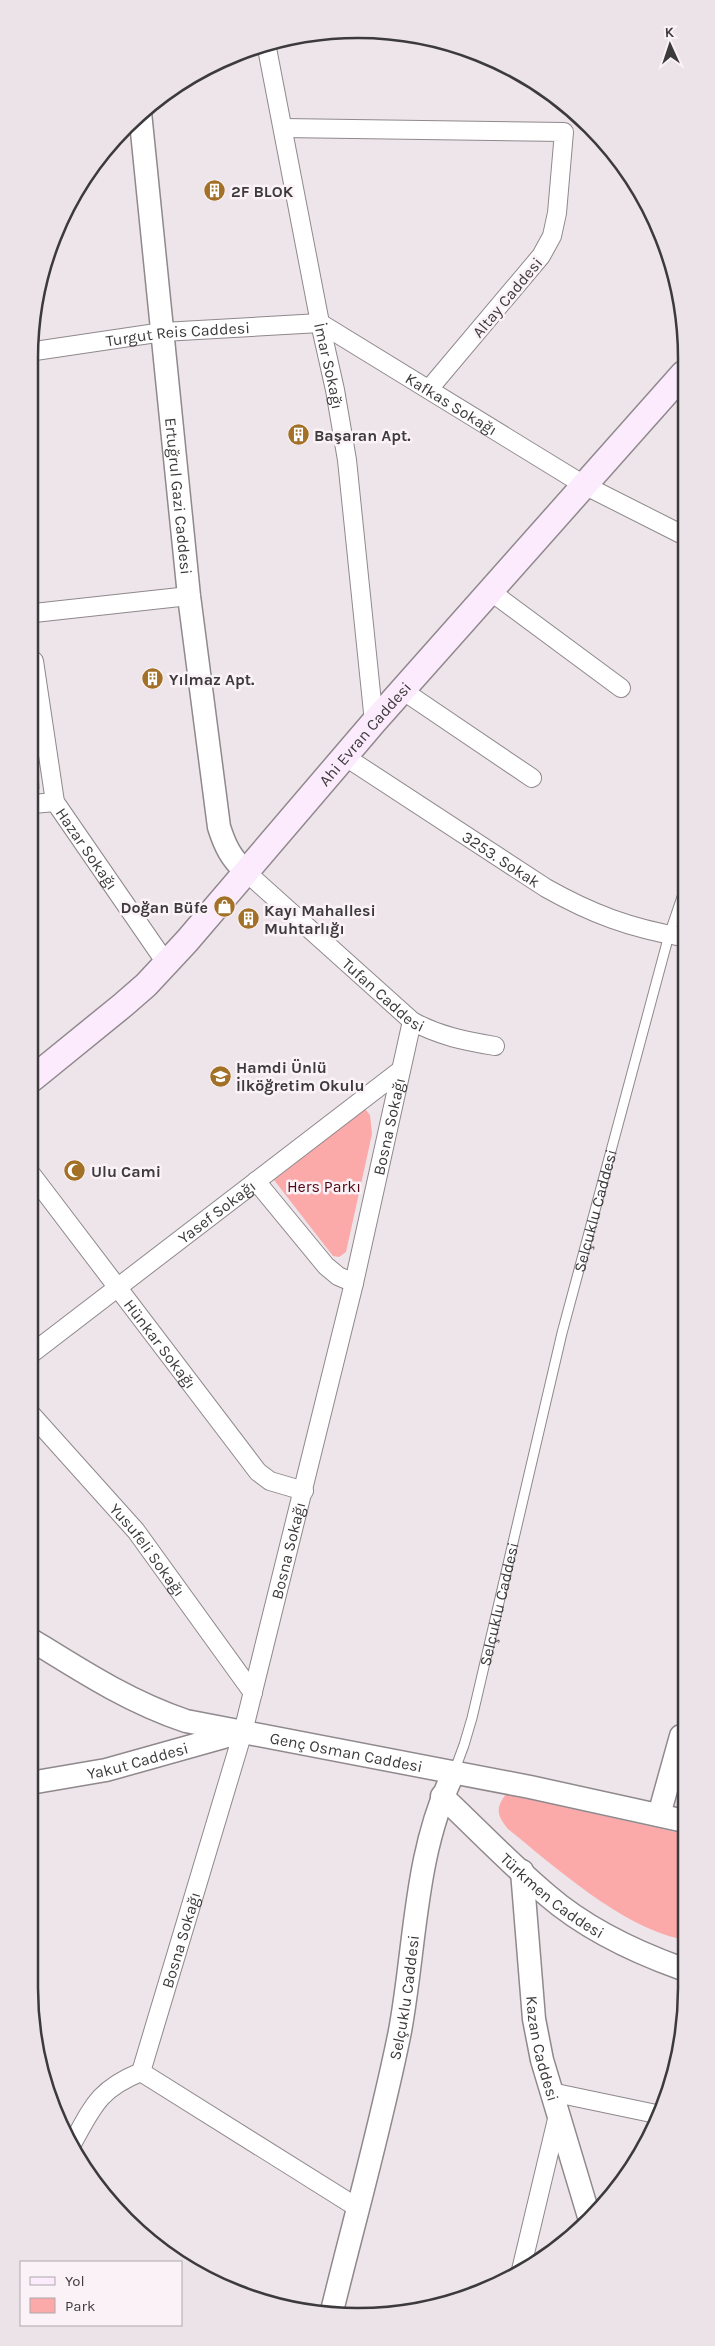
<svg xmlns="http://www.w3.org/2000/svg" width="715" height="2346" font-family="Karla,sans-serif">
  <style>
    .green { fill: #fca9aa }
    .lines { fill: none; stroke-linecap: round; stroke-linejoin: round }
    .service-casing { stroke: #8f888c; stroke-width: 11 }
    .minor-casing { stroke: #8f888c; stroke-width: 20 }
    .tertiary-casing { stroke: #8f888c; stroke-width: 25 }
    .secondary-casing { stroke: #8f888c; stroke-width: 28 }
    .service { stroke: #fff; stroke-width: 9 }
    .minor { stroke: #fff; stroke-width: 18 }
    .tertiary { stroke: #fff; stroke-width: 22 }
    .secondary { stroke: #fcebfd; stroke-width: 25 }
    .labels { text-anchor: middle; stroke-width: 5; stroke-linejoin: round; paint-order: stroke }
    .poi-label { font-size: 16px; font-weight: bold; fill: #3d3a3c; stroke: #faf2f7; text-anchor: start }
    .street-label { font-size: 16px; fill: #3d3a3c; stroke: #faf2f7 }
    .park-label { font-size: 16px; fill: #530915; stroke: #faf2f7 }
    .rim { fill: none; stroke: #3d3a3c; stroke-width: 2.5 }
  </style>
  <rect width="100%" height="100%" fill="#ede5e9"/>
  <g class="green">
    <path d="M33,734L40,789L33,790Z"/>
    <path d="M365,1109L370,1115L372,1134L346,1252L339,1257L333,1256L274,1180Z"/>
    <path d="M506,1794L680,1833V1939C621,1926 555,1867 508,1829C497,1815 495,1809 506,1794Z"/>
  </g>
  <g class="lines">
    <defs>
      <g id="service">
        <path id="s1" d="M454,1772L464,1745L472,1718L562,1333L669,935L682,897"/>
      </g>
      <g id="minor">
        <path id="s2" d="M266,43L320,323L335,390L347,460L374,722"/>
        <path d="M283,128L564,132L557,213L552,236L541,256L429,389"/>
        <path id="s3" d="M35,351L163,332L320,323L584,485L683,535"/>
        <path d="M490,591L621,688"/>
        <path d="M34,613L189,596"/>
        <path id="s4" d="M34,661L55,802L166,963"/>
        <path d="M402,690L532,778"/>
        <path id="s5" d="M344,756L546,888C592,914 630,928 682,937"/>
        <path d="M33,804L55,802"/>
        <path id="s6" d="M245,871L412,1021C439,1036 465,1041 495,1046"/>
        <path id="s7" d="M32,1175L258,1472L270,1481L304,1491"/>
        <path d="M256,1181L326,1266L338,1276L354,1283"/>
        <path id="s8" d="M31,1354L401,1070"/>
        <path id="s9" d="M31,1414L136,1531L253,1693"/>
        <path id="s10" d="M141,2072L243,1732L354,1283L412,1021"/>
        <path d="M141,2072L358,2208"/>
        <path d="M551,2092L661,2115"/>
        <path d="M72,2144C93,2106 99,2089 141,2072"/>
        <path d="M521,2270L558,2115"/>
      </g>
      <g id="tertiary">
        <path id="s11" d="M140,112L189,596L219,827C225,846 231,858 245,871"/>
        <path id="s12" d="M30,1639C80,1670 129,1702 186,1721L530,1787L680,1820"/>
        <path id="s13" d="M30,1783L106,1770L238,1733"/>
        <path id="s14" d="M442,1796C477,1829 510,1864 547,1895C585,1928 633,1951 680,1968"/>
        <path d="M659,1815L681,1736"/>
        <path id="s15" d="M522,1871L534,2019L542,2060L590,2220"/>
        <path id="s16" d="M331,2315C354,2221 381,2126 400,2031C416,1944 414,1853 454,1772"/>
      </g>
      <g id="secondary">
        <path id="s17" d="M32,1079L123,1005L146,985L187,941L374,722L683,374"/>
      </g>
    </defs>
    <use href="#service" class="service-casing"/>
    <use href="#minor" class="minor-casing"/>
    <use href="#tertiary" class="tertiary-casing"/>
    <use href="#secondary" class="secondary-casing"/>
    <use href="#service" class="service"/>
    <use href="#minor" class="minor"/>
    <use href="#tertiary" class="tertiary"/>
    <use href="#secondary" class="secondary"/>
  </g>
  <defs>
    <symbol id="building-disc" viewBox="-11 -11 22 22"><circle r="9.5" fill="#a27026" stroke="#faf2f7"/><path d="M-4-6H4V6H1V3H-1V6H-4ZM-2.5-4.3h1.7v1.8h-1.7ZM.8-4.3h1.7v1.8H.8ZM-2.5-1h1.7V.8h-1.7ZM.8-1h1.7V.8H.8Z" fill="#fff"/></symbol>
    <symbol id="shop-disc" viewBox="-11 -11 22 22"><circle r="9.5" fill="#a27026" stroke="#faf2f7"/><path d="M-5-2.5h2.3a2.7 3.5 0 0 1 5.4 0H5L5.5 6h-11ZM-1.5-2.5h3a1.5 2.3 0 0 0-3 0Z" fill="#fff"/></symbol>
    <symbol id="school-disc" viewBox="-11 -11 22 22"><circle r="9.5" fill="#a27026" stroke="#faf2f7"/><path d="M0-5L7-2L0 1L-7-2ZM-4 1L0 2.5L4 1V4Q0 6-4 4Z" fill="#fff"/></symbol>
    <symbol id="mosque-disc" viewBox="-11 -11 22 22"><circle r="9.5" fill="#a27026" stroke="#faf2f7"/><path d="M3.5-4.9A6 6 0 1 0 3.5 4.9A5 5 0 1 1 3.5-4.9Z" fill="#fff"/></symbol>
  </defs>
  <g fill-rule="evenodd">
    <use href="#building-disc" x="202" y="178" width="25" height="25"/>
    <use href="#building-disc" x="286" y="422" width="25" height="25"/>
    <use href="#building-disc" x="140" y="666" width="25" height="25"/>
    <use href="#shop-disc" x="212" y="894" width="25" height="25"/>
    <use href="#building-disc" x="236" y="906" width="25" height="25"/>
    <use href="#school-disc" x="208" y="1064" width="25" height="25"/>
    <use href="#mosque-disc" x="62" y="1158" width="25" height="25"/>
  </g>
  <g class="labels">
    <g class="poi-label">
      <text x="231" y="197">2F BLOK</text>
      <text x="314" y="441">Başaran Apt.</text>
      <text x="169" y="685">Yılmaz Apt.</text>
      <text x="208" y="913" text-anchor="end">Doğan Büfe</text>
      <text x="264" y="916">Kayı Mahallesi<tspan x="264" dy="18">Muhtarlığı</tspan></text>
      <text x="236" y="1073">Hamdi Ünlü<tspan x="236" dy="18">İlköğretim Okulu</tspan></text>
      <text x="91" y="1177">Ulu Cami</text>
    </g>
    <g class="street-label">
      <text transform="translate(507 297) rotate(-50)" y="6">Altay Caddesi</text>
      <text dy="6" stroke="none"><textPath href="#s3" startOffset="144">Turgut Reis Caddesi</textPath></text>
      <text dy="6" stroke="none"><textPath href="#s2" startOffset="329">İmar Sokağı</textPath></text>
      <text dy="6" stroke="none"><textPath href="#s3" startOffset="441">Kafkas Sokağı</textPath></text>
      <text dy="6" stroke="none"><textPath href="#s11" startOffset="386">Ertuğrul Gazi Caddesi</textPath></text>
      <text dy="6" stroke="none"><textPath href="#s17" startOffset="481">Ahi Evran Caddesi</textPath></text>
      <text dy="6" stroke="none"><textPath href="#s4" startOffset="199">Hazar Sokağı</textPath></text>
      <text dy="6" stroke="none"><textPath href="#s5" startOffset="188">3253. Sokak</textPath></text>
      <text dy="6" stroke="none"><textPath href="#s6" startOffset="186">Tufan Caddesi</textPath></text>
      <text dy="6" stroke="none"><textPath href="#s10" startOffset="978">Bosna Sokağı</textPath></text>
      <text dy="6" stroke="none"><textPath href="#s1" startOffset="579">Selçuklu Caddesi</textPath></text>
      <text dy="6" stroke="none"><textPath href="#s8" startOffset="234">Yasef Sokağı</textPath></text>
      <text dy="6" stroke="none"><textPath href="#s7" startOffset="212">Hünkar Sokağı</textPath></text>
      <text dy="6" stroke="none"><textPath href="#s9" startOffset="179">Yusufeli Sokağı</textPath></text>
      <text dy="6" stroke="none"><textPath href="#s10" startOffset="542">Bosna Sokağı</textPath></text>
      <text dy="6" stroke="none"><textPath href="#s1" startOffset="174">Selçuklu Caddesi</textPath></text>
      <text dy="6" stroke="none"><textPath href="#s12" startOffset="340">Genç Osman Caddesi</textPath></text>
      <text dy="6" stroke="none"><textPath href="#s13" startOffset="110">Yakut Caddesi</textPath></text>
      <text dy="6" stroke="none"><textPath href="#s14" startOffset="149">Türkmen Caddesi</textPath></text>
      <text dy="6" stroke="none"><textPath href="#s10" startOffset="138">Bosna Sokağı</textPath></text>
      <text dy="6" stroke="none"><textPath href="#s16" startOffset="326">Selçuklu Caddesi</textPath></text>
      <text dy="6" stroke="none"><textPath href="#s15" startOffset="179">Kazan Caddesi</textPath></text>
    </g>
    <g class="park-label">
      <text x="324" y="1192">Hers Parkı</text>
    </g>
  </g>
  <path d="M0 0H715V2346H0ZM358 38H358A320 320 0 0 1 678 358V1988A320 320 0 0 1 358 2308H358A320 320 0 0 1 38 1988V358A320 320 0 0 1 358 38Z" fill="#ebe3e8" fill-rule="evenodd"/>
  <path class="rim" d="M358 38H358A320 320 0 0 1 678 358V1988A320 320 0 0 1 358 2308H358A320 320 0 0 1 38 1988V358A320 320 0 0 1 358 38Z"/>
  <rect x="20" y="2261" width="162" height="65" fill="#faf2f7" stroke="#aea8ac"/>
  <rect x="30" y="2277" width="25" height="8" fill="#fcebfd" stroke="#aea8ac"/>
  <text x="65" y="2286" font-size="15" fill="#3d3a3c">Yol</text>
  <rect x="30" y="2298" width="25" height="15" fill="#fca9aa" stroke="#aea8ac"/>
  <text x="65" y="2311" font-size="15" fill="#3d3a3c">Park</text>
  <g transform="translate(670 45) rotate(357)" stroke="#faf2f7" stroke-width="4" paint-order="stroke">
  <path d="M0-4L9 19L0 12L-9 19Z" fill="#3d3a3c"/>
  <text y="-8" font-size="14" font-weight="bold" text-anchor="middle" fill="#3d3a3c">K</text>
  </g>
</svg>
